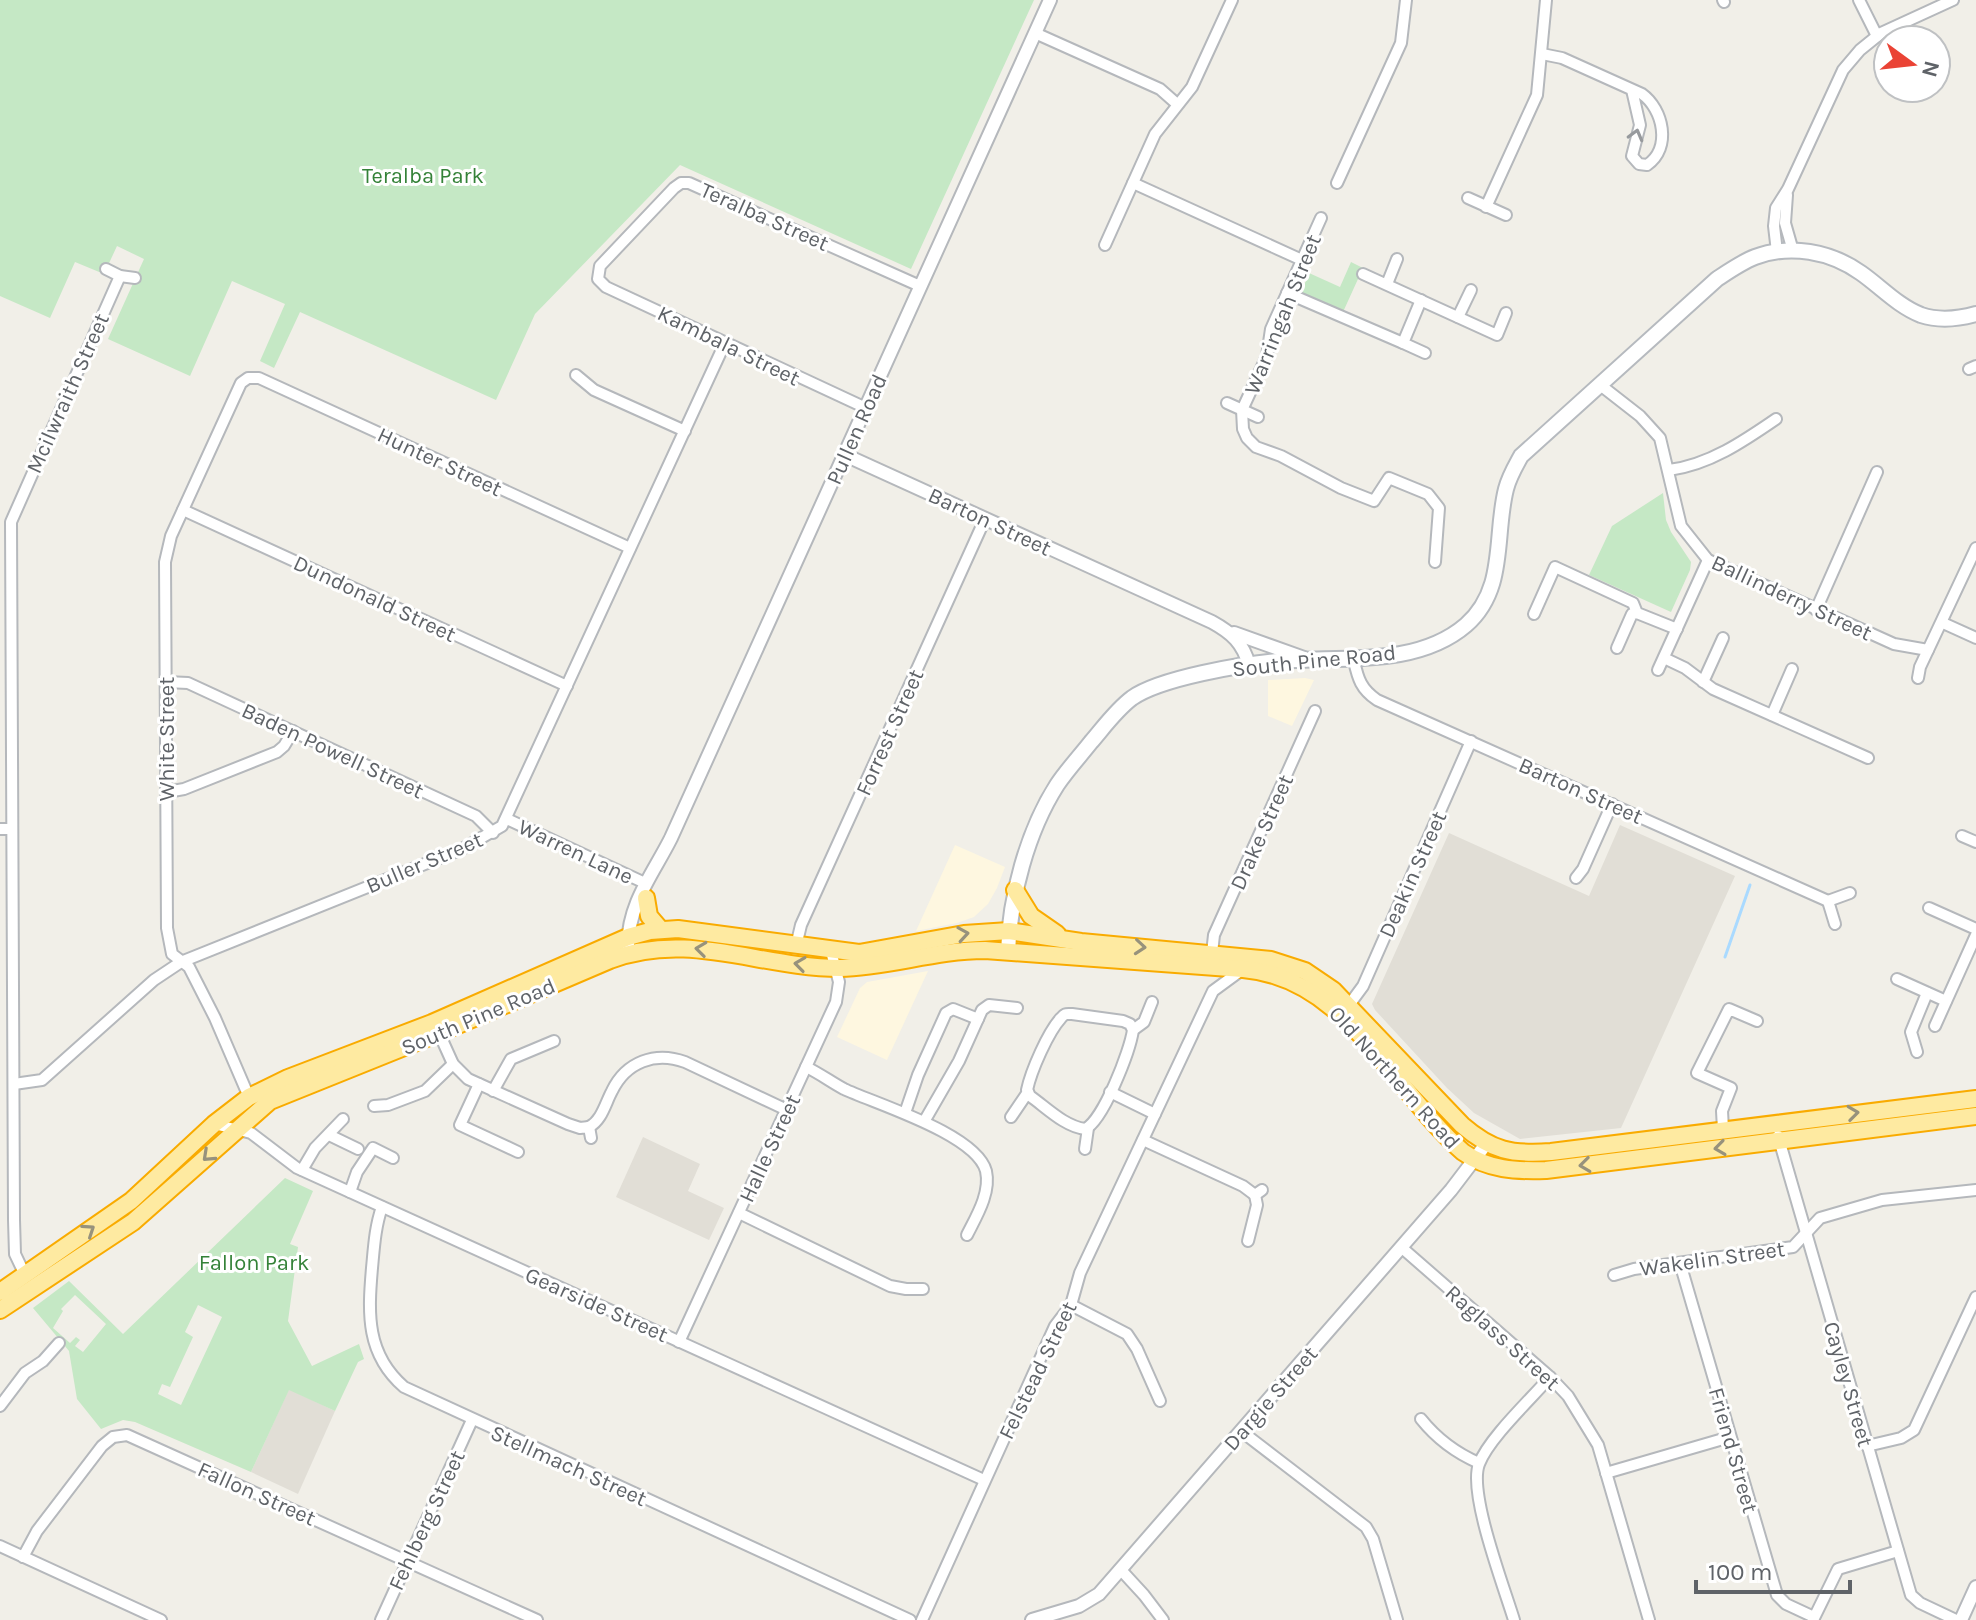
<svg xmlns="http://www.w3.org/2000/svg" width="1976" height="1620" font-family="Karla,sans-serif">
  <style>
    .commercial { fill: #fef7e0 }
    .education { fill: #e1ded6 }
    .green { fill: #c5e8c5; fill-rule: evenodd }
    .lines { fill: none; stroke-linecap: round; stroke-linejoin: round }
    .stream { stroke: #aadaff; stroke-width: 3 }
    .minor-casing { stroke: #b5b8bc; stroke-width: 14 }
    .tertiary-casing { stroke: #b5b8bc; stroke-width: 16 }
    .secondary-casing { stroke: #b6babf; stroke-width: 18 }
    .trunk-casing { stroke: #f9ab00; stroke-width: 20 }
    .minor { stroke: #fff; stroke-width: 10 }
    .tertiary { stroke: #fff; stroke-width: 12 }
    .secondary { stroke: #fff; stroke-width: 14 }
    .trunk { stroke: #feeaa1; stroke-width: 16 }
    .oneway { stroke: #979a9d }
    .oneway2 { stroke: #97927c }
    .labels { text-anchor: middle; stroke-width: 6; stroke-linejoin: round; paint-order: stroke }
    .park-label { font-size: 22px; fill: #348238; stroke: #fff }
    .street-label { font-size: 22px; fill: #5f6368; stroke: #fff }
  </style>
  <rect width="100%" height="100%" fill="#f1efe8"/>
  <g class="commercial">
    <path d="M1305,678L1314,680L1292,726L1268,716V680Z"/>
    <path d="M955,845L1005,867L997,888L988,904L974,917L957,923L916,931Z"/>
    <path d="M928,971L887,1060L837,1037L860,988L867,982Z"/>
  </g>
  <g class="education">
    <path d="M1620,825L1735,876L1621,1128L1520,1139L1474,1113L1447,1088L1375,1010L1372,1004L1449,833L1589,896Z"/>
    <path d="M643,1137L700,1164L688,1191L724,1208L709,1240L616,1197Z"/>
    <path d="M289,1389L335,1411L298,1494L251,1472Z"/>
  </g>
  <g class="green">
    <path d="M0,0H1034L911,269L680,165L535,314L496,400L300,312L274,368L260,361L285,304L232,281L190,376L108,339L144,259L117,246L104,274L75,262L50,318L0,296Z"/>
    <path d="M1351,262L1363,268L1343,312L1301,293L1309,273L1340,287Z"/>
    <path d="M1663,493L1666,520L1671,532L1691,562L1690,570L1671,612L1589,575L1612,526Z"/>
    <path d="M285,1178L313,1191L290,1244L298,1247L288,1321L312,1366L359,1344L364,1359L358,1362L335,1411L289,1390L251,1472L135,1422L123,1420L101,1429L77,1399L69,1351L33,1308L69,1281L123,1334ZM75,1295L106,1324L83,1352L75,1346L80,1340L76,1337L70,1343L53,1328L63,1311L61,1309ZM198,1305L222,1317L181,1405L158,1394L162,1384L170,1387L193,1337L185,1332Z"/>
  </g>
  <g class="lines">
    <path class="stream" d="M1725,957L1750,885"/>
    <defs>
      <g id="minor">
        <path d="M1723,0L1724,2"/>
        <path d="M1859,0L1877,36"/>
        <path d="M1035,33L1160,89L1177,104"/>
        <path d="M1542,54L1562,58L1642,94C1663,109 1672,148 1647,165L1639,164L1632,156L1640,125L1632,90"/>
        <path d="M1133,183L1302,260"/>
        <path d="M1337,183L1401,43L1406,0"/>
        <path d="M1787,195L1785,223L1793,251"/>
        <path d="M1468,198L1506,215"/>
        <path d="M1486,207L1537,95L1546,0"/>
        <path d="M1321,218L1271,329L1267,356L1242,410L1243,429L1247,438L1256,447L1281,456L1341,488L1374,501L1389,478L1428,494L1439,508L1435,562"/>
        <path d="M1105,245L1155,134L1192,87L1232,0"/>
        <path d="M1777,252L1774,226L1776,208L1788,189L1843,70L1860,50L1881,33L1953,0"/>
        <path d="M106,269L120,276L135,278"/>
        <path d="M1363,274L1497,335L1506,313"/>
        <path d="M1387,284L1397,259"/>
        <path d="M1287,293L1403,343"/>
        <path d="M1421,300L1403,343L1425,353"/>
        <path d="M1458,317L1471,290"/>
        <path d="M1969,369L1976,366"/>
        <path d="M576,375L594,390L685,431"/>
        <path d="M1599,384L1640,416L1660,438L1681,526L1708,560L1894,644L1928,650"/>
        <path d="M1227,403L1258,417"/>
        <path d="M866,408L606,287L598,279L600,266L674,188L681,183H689L920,286"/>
        <path d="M1669,470C1709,465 1744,441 1776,419"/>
        <path d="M183,510L567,686"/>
        <path d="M1816,610L1877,472"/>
        <path d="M1534,614L1555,567L1633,603L1637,613L1677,629"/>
        <path d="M1943,623L1976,638"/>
        <path d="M1617,648L1632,614L1637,613"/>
        <path d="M1664,658L1685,668L1713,689L1868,758"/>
        <path d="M1354,661C1358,679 1361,689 1377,700L1828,901"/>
        <path d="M1658,670L1708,560"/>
        <path d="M1918,678L1920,667L1976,548"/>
        <path d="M166,682L188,683L476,816L493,833"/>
        <path d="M1703,682L1723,638"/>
        <path d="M1772,715L1792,669"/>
        <path d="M167,792L184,789L277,752L284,746L293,731"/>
        <path d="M507,819L645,883"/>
        <path d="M0,829H12"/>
        <path d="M1962,836L1976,842"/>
        <path d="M1576,878L1583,869L1612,804"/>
        <path d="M1929,908L1976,929"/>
        <path d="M1835,924L1828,901L1850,893"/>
        <path d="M796,946L801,925L985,519"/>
        <path d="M1212,953L1214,935L1315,711"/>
        <path d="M1897,979L1946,1001"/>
        <path d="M1349,1005L1363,986L1471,741"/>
        <path d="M1072,1014L1123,1021L1130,1024L1133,1030C1130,1051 1103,1121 1085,1129C1064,1126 1047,1108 1030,1096L1027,1090C1031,1071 1048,1032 1061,1018C1065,1013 1066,1014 1072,1014Z"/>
        <path d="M1935,1026L1976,935"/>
        <path d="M1133,1030L1144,1022L1152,1002"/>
        <path d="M439,1033L453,1064L468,1079L568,1124L580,1128L589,1127L591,1138"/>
        <path d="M1917,1052L1911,1032L1927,993"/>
        <path d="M806,1067C819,1073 831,1082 844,1089C876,1104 976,1134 986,1171C991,1193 976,1217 967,1235"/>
        <path d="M14,1084L42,1080L154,980L181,962L462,849L502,826L725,343"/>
        <path d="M479,1084L460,1125L518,1152"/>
        <path d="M493,1091L511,1059L554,1041"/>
        <path d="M1110,1092L1155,1114"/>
        <path d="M249,1097L215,1018L189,967L172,954L167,928L165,562L171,536L241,383L248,378H259L630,548"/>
        <path d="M374,1106L388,1105L425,1091L453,1064"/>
        <path d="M905,1113L918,1075L946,1013L953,1009L978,1019"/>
        <path d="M1011,1117L1028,1092"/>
        <path d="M925,1120L959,1061L982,1010L989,1005L1017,1008"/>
        <path d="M214,1124L251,1133L297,1168L984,1480"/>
        <path d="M589,1127C602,1120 605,1104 612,1091C626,1062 655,1051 685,1062L787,1110"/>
        <path d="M1723,1129L1722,1111L1731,1088L1697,1073L1729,1009L1757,1021"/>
        <path d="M329,1135L358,1149"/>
        <path d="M1778,1136L1911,1595L1920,1603L1956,1620"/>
        <path d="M1143,1140L1243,1186L1255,1195L1262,1190"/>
        <path d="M1085,1149L1088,1128"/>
        <path d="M302,1170L315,1148L343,1119"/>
        <path d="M350,1192L357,1172L373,1148L393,1158"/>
        <path d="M382,1207C375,1227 374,1247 372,1268C368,1314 366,1354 404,1387L910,1620"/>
        <path d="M739,1213L890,1286L906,1289H923"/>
        <path d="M1248,1241L1257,1205L1255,1195"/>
        <path d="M1401,1247L1550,1377L1568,1396L1598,1445L1649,1620"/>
        <path d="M1680,1263L1777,1595L1786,1604L1814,1617"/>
        <path d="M25,1275L15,1254L14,1220L11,522L120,276"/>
        <path d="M1614,1275L1634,1269L1793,1247L1820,1218L1882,1200L1976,1190"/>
        <path d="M1071,1305L1127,1334L1137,1349L1160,1401"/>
        <path d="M679,1342L836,1002L839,982L831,951"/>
        <path d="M0,1406L25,1373L43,1361L59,1343"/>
        <path d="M1421,1419C1437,1439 1456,1453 1479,1463"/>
        <path d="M1241,1431L1366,1527L1373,1539L1397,1620"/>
        <path d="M1867,1446L1901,1438L1914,1430L1976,1297"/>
        <path d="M1606,1473L1730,1437"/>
        <path d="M0,1546L161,1620"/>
        <path d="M23,1557L37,1531L102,1446L113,1437L127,1435L537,1620"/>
        <path d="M1121,1570L1144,1595L1163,1620"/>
        <path d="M381,1620L472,1420"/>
        <path d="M922,1620L1055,1326L1071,1305L1080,1273L1213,991L1243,969"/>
        <path d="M1514,1620C1504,1587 1468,1493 1479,1464C1489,1438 1531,1399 1550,1377"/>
        <path d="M1813,1620L1838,1569L1898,1551"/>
      </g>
      <g id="tertiary">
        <path d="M845,455L1212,622C1232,633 1243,643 1249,665"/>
        <path d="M1234,633L1304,658"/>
        <path d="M628,945C629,902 653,874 671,838L1050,0"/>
        <path d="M1032,1620L1079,1606L1099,1594L1451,1190L1486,1144"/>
        <path d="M1961,1620L1976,1587"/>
      </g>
      <path id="secondary" d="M1008,952C1010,897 1027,832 1057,785C1067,770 1080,756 1091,742C1104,727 1116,710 1132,698C1160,678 1243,664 1279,661C1339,656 1416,668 1466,625C1507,589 1494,536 1506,489C1509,477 1515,467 1521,456L1717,279C1729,271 1742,262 1755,257C1790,244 1830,251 1861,273C1881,287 1898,306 1921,315C1939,321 1958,319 1976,314"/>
      <g id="trunk">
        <path d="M1015,890L1031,916L1057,934"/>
        <path d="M646,898L649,916L661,930"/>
        <path d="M0,1292L131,1201L214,1124L249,1097L288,1078L432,1023L628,937L650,931L678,929L859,953L964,934L1009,931L1081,942L1271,960L1305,971L1333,990L1462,1125C1492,1151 1512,1155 1551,1152L1976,1099"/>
        <path d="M0,1310L133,1222L270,1101L439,1033L610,960C689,930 760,968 840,968C889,967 935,950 985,950L1243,969C1348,978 1392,1090 1463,1152C1488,1170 1516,1171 1546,1170L1976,1116"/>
      </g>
    </defs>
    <use href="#minor" class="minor-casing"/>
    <use href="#tertiary" class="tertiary-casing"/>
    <use href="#secondary" class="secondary-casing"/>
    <use href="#trunk" class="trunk-casing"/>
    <use href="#minor" class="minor"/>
    <use href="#tertiary" class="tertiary"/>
    <use href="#secondary" class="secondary"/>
    <use href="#trunk" class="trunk"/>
  </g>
  <defs><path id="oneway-chevron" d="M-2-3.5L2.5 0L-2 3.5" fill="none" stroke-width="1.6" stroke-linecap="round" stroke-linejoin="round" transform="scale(2)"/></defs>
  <use class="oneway" href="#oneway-chevron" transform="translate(1636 135) rotate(-75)"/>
  <g class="oneway2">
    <use href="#oneway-chevron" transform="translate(963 934) rotate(-9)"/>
    <use href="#oneway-chevron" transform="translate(1140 947) rotate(5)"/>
    <use href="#oneway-chevron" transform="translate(701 949) rotate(-173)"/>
    <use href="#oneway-chevron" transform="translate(800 964) rotate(-172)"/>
    <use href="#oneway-chevron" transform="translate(1853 1113) rotate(-7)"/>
    <use href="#oneway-chevron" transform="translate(1720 1148) rotate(172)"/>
    <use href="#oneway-chevron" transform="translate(208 1156) rotate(137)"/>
    <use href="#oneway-chevron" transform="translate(1585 1165) rotate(173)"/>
    <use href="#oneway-chevron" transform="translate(89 1230) rotate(-34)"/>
  </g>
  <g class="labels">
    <g class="park-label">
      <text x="423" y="183">Teralba Park</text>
      <text x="254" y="1270">Fallon Park</text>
    </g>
    <g class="street-label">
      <text transform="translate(765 216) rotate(24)" y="8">Teralba Street</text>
      <text transform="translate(1282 314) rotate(-68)" y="8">Warringah Street</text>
      <text transform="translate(729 345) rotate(26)" y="8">Kambala Street</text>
      <text transform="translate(67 393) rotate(-66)" y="8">Mcilwraith Street</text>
      <text transform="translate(856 429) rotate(-66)" y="8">Pullen Road</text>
      <text transform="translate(440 461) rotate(25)" y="8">Hunter Street</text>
      <text transform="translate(990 521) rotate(25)" y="8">Barton Street</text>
      <text transform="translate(1792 597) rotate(25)" y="8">Ballinderry Street</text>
      <text transform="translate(375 598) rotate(25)" y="8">Dundonald Street</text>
      <text transform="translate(1314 660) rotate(-6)" y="8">South Pine Road</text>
      <text transform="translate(889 732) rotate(-66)" y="8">Forrest Street</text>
      <text transform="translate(166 739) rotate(-90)" y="8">White Street</text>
      <text transform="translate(333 750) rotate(25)" y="8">Baden Powell Street</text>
      <text transform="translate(1581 790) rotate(24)" y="8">Barton Street</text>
      <text transform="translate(1261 832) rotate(-66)" y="8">Drake Street</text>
      <text transform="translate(576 851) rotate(25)" y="8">Warren Lane</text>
      <text transform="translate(424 862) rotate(-23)" y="8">Buller Street</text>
      <text transform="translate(1412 874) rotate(-66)" y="8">Deakin Street</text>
      <text transform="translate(478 1016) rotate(-23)" y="8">South Pine Road</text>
      <text transform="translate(1395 1077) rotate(48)" y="8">Old Northern Road</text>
      <text transform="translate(769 1148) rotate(-65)" y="8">Halle Street</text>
      <text transform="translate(1712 1258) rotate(-8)" y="8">Wakelin Street</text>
      <text transform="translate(597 1304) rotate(24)" y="8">Gearside Street</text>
      <text transform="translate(1503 1337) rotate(42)" y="8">Raglass Street</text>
      <text transform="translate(1037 1370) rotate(-64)" y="8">Felstead Street</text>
      <text transform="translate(1849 1384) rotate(74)" y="8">Cayley Street</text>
      <text transform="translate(1270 1398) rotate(-49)" y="8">Dargie Street</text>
      <text transform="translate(1734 1450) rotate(74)" y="8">Friend Street</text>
      <text transform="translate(569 1465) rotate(24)" y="8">Stellmach Street</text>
      <text transform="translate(257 1493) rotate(24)" y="8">Fallon Street</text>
      <text transform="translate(426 1520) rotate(-65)" y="8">Fehlberg Street</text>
    </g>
  </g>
  <g transform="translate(1912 64) rotate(105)"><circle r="38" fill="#ffffff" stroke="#bfc1c3" stroke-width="2"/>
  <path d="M0-6L14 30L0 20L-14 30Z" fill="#ea4335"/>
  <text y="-12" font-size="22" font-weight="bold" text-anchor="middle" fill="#5f6368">N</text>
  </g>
  <path d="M1696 1580v12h154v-12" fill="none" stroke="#5f6368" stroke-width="4"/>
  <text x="1708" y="1580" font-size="24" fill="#5f6368" stroke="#ffffff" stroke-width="6" paint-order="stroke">100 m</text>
</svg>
